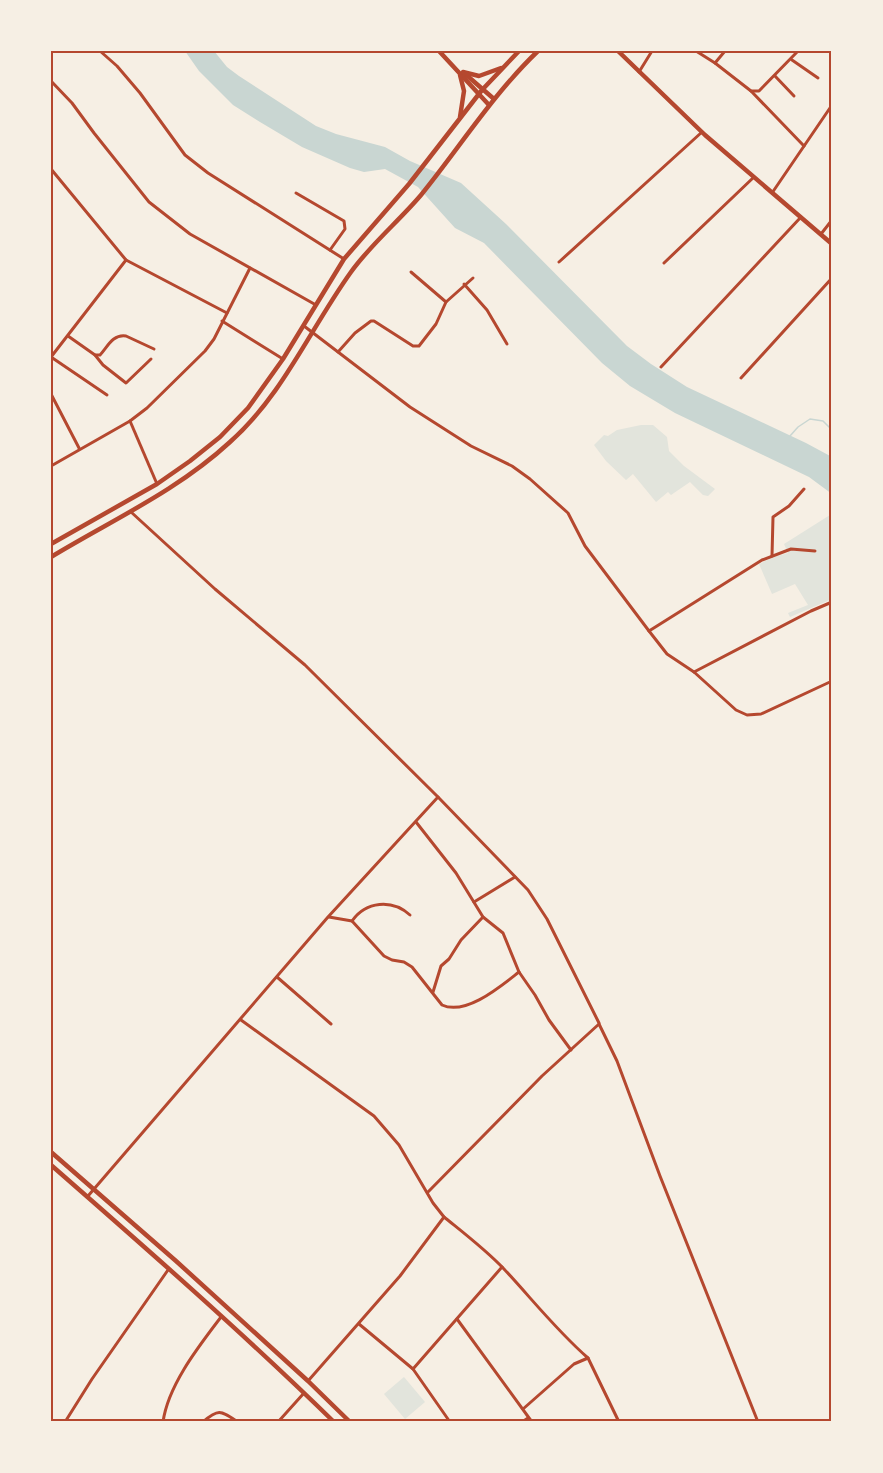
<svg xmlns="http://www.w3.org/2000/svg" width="883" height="1473" font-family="'Fira Sans Condensed',sans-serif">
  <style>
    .green { fill: #e2e4dc }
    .water { fill: #c9d6d2 }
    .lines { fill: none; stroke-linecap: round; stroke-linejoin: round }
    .stream { stroke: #c9d6d2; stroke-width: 1.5 }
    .minor { stroke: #b5482f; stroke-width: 3 }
    .tertiary { stroke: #b5482f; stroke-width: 4.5 }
    .secondary { stroke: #b5482f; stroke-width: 4.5 }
    .neatline { fill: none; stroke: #b5482f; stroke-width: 2 }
  </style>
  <rect width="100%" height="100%" fill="#f6efe4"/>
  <g class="green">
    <path d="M641,425H653L667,437L669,451L684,466L715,489L708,496L703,495L690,482L671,495L668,492L656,502L633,474L626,480L606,461L594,445L604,435L608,436L617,430Z"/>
    <path d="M830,515L832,516V556L830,558L832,564V599L790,617L788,613L808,605L795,584L772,594L759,564L774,557L788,553L784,544Z"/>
    <path d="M404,1377L425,1402L405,1419L384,1394Z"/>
  </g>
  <path class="water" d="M185,51H214L227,67L239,76L316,126L336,134L385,147L410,161L461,183L506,224L627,346L651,364L687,387L806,443L832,457V494L809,477L675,413L630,386L602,363L484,243L455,228L418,187L385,169L364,172L350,168L302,147L260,122L233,105L199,71Z"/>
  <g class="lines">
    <path class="stream" d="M790,436L798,427L810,419L823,421L832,430"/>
    <g class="minor">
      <path d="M100,51L117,66L140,93L185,155L208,173L344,259"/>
      <path d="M696,51L715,63L725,51"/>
      <path d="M792,60L818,78"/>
      <path d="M715,63L751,91H759L798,51"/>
      <path d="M639,72L652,51"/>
      <path d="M775,76L794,96"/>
      <path d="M51,81L72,103L94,133L149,202L190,234L316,305"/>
      <path d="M751,91L804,146"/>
      <path d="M51,169L126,260"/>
      <path d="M296,193L344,221L345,229L330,250"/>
      <path d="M772,193L832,105"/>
      <path d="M821,234L832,220"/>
      <path d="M559,262L702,132"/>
      <path d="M664,263L754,177"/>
      <path d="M464,284L487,310L507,344"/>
      <path d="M446,302L473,278"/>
      <path d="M222,321L283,359"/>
      <path d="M304,326L410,407L471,446L512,466L530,479L568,513L585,546L649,631L762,560L791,549L815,551"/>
      <path d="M68,336L95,355H100C108,346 113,334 126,336L154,349"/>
      <path d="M338,352L355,333L371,321H374L413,346H419L436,324L446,302L411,272"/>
      <path d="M95,355L103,365L126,383L151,359"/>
      <path d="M51,357L126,260L227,313"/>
      <path d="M51,357L107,395"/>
      <path d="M661,367L801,217"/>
      <path d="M741,378L832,278"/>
      <path d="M51,394L79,448"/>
      <path d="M130,421L157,484"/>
      <path d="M51,466L130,421L147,408L205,351L214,339L250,268"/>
      <path d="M772,556L773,517L789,506L804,489"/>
      <path d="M649,631L667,654L694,672L736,710L747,715L761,714L832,681"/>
      <path d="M694,672L811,611L832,602"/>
      <path d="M438,797L528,890L547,919L599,1023"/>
      <path d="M416,822L456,873L483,917L503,933L519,972L535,995L549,1020L571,1050"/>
      <path d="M474,902L515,877"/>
      <path d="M329,917L352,921L384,956L392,960L404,962L412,967L442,1005C466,1016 501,986 519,972"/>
      <path d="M352,921C366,901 392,899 410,915"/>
      <path d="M277,977L331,1024"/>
      <path d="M433,992L441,966L449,959L461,940L483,917"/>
      <path d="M241,1020L374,1116L399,1145L433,1203L444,1217L400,1276L308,1381"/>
      <path d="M428,1192L542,1076L599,1024L617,1061L660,1176L758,1422"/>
      <path d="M88,1196L328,917L438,797L305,665L215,589L131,512"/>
      <path d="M444,1217C465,1234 486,1250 504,1269C532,1299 557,1331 588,1358L574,1364L523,1409"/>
      <path d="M457,1319L532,1422"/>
      <path d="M359,1324L413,1369L450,1422"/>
      <path d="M588,1358L619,1422"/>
      <path d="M413,1369L502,1267"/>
      <path d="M65,1422L92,1379L168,1270"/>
      <path d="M163,1422C168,1385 199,1346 221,1317"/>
      <path d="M203,1422C219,1408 221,1411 238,1422"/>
      <path d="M278,1422L304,1393"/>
      <path d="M522,1422L528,1418"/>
    </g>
    <g class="tertiary">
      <path d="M439,51L489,105"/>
      <path d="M618,51L705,135L832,244"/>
      <path d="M464,73L494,99"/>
    </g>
    <g class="secondary">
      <path d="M463,72L479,76L501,68"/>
      <path d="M460,75L464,91L460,117"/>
      <path d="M51,544L157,484L190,461L220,437L248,408L283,359L344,259L409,184L482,90L519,51"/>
      <path d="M51,557C112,520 177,491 230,442C283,395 310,329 351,272C371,244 399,221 421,195C460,147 493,94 538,51"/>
      <path d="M51,1152L176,1261L308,1381L350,1422"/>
      <path d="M51,1165C147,1249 243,1333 334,1422"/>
    </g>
  </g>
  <rect width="883" height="1473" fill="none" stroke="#f6efe4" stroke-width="105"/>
  <rect x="52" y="52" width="778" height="1368" class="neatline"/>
</svg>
